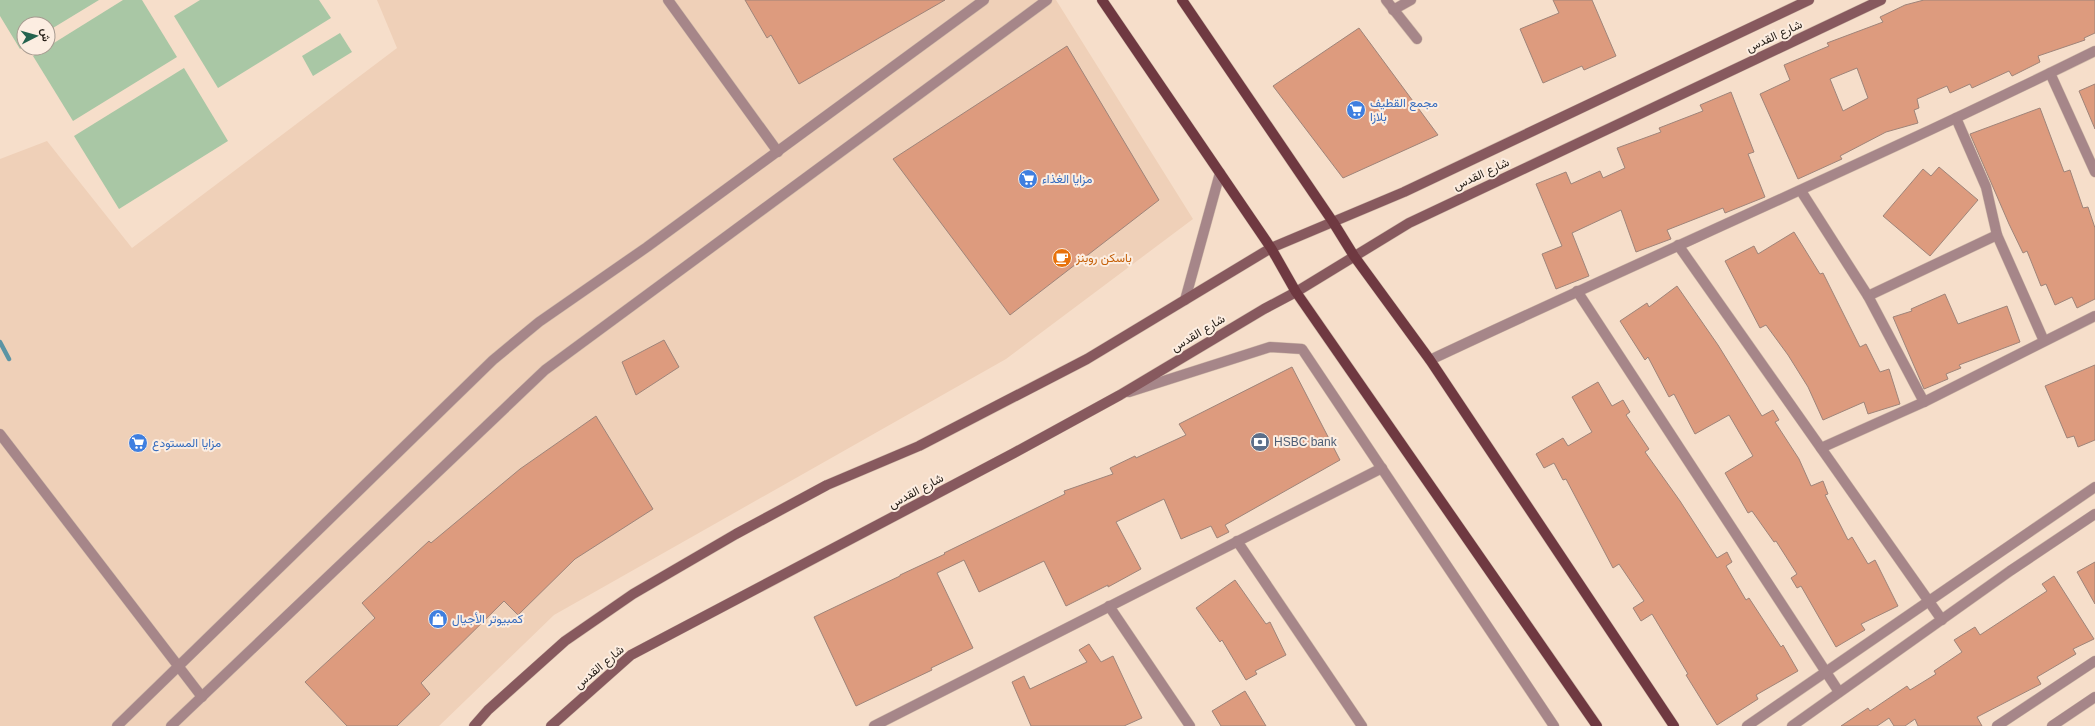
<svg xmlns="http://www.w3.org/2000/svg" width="2095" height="726" font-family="Helvetica,Vazirmatn,sans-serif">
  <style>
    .built { fill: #efd0b8 }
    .green { fill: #a9c7a5 }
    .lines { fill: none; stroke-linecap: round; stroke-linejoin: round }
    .stream { stroke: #5c94a4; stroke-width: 4.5 }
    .building { fill: #dd9b7e; stroke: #9f8479; fill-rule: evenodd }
    .street-casing { stroke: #d1bbaa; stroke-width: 11 }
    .secondary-casing { stroke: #d1bbaa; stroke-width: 11 }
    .primary-casing { stroke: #d1bbaa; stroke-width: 11 }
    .street { stroke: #a68689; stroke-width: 10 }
    .secondary { stroke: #87595e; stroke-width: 10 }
    .primary { stroke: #6f3941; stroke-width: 10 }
    .labels { text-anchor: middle; stroke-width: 4; stroke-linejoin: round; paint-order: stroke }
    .street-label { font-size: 12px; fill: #261e17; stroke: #fcede1 }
    .shop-label { font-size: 12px; fill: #366cbe; stroke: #fcede1; text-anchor: start }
    .food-label { font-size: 12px; fill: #c56008; stroke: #fcede1; text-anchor: start }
    .service-label { font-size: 12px; fill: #4e5e75; stroke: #fcede1; text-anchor: start }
  </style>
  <rect width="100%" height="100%" fill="#f6deca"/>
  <path class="built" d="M377,0H1056L1193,219L1006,359L554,615L439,726H0V159L47,141L132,248L397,48Z"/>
  <g class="green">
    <path d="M0,0H99L48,31V24H24V46L20,49L0,16Z"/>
    <path d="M123,0H142L177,57L73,121L33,56Z"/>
    <path d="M200,0H319L331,18L218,88L174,16Z"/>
    <path d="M340,33L352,52L313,76L302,56Z"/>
    <path d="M184,68L228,141L119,209L74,136Z"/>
  </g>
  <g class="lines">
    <path class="stream" d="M0,342L9,359"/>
  </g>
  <g class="building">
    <path d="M745,0H945L799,84L771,35L767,38Z"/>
    <path d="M1553,0H1592L1616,56L1584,70L1582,66L1543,83L1520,29L1559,13Z"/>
    <path d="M1924,0H2095V33L2084,38L2085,40L2038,56L2040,62L2012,76L2009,71L1972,88L1970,84L1950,93L1947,86L1917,99L1919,108L1914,110L1918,123L1886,132L1840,156L1842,159L1798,179L1760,94L1790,80L1784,65L1829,46L1827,43L1883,22L1880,17L1905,5ZM1857,68L1868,98L1843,111L1830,79Z"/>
    <path d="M1359,28L1438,135L1343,178L1273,86Z"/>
    <path d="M1067,46L1159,200L1010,315L893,159Z"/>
    <path d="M2095,84V129L2079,91Z"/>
    <path d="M1731,92L1754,152L1748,154L1765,197L1725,213L1723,208L1667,230L1671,239L1636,252L1621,210L1572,233L1589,276L1556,289L1542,254L1562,246L1536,184L1566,172L1571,184L1600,171L1603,178L1625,168L1617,148L1661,132L1659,128L1703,111L1700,105Z"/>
    <path d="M2040,108L2064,172L2070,170L2083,208L2088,207L2095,228V299L2077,308L2072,297L2055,305L2046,284L2041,286L2027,251L2023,253L2009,224L1970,134Z"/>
    <path d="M1939,167L1978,200L1930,256L1883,216L1923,169L1931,176Z"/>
    <path d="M1794,232L1820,274L1823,273L1860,347L1866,344L1880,372L1889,369L1900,404L1868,414L1864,402L1823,420L1808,387L1788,355L1766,325L1760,328L1725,261L1754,246L1758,254Z"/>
    <path d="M1677,286L1718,345L1762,416L1773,410L1779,420L1775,422L1799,459L1811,486L1823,481L1828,494L1825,495L1848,540L1852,537L1868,564L1875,560L1898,606L1861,624L1865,630L1836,647L1801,586L1797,588L1791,578L1797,574L1776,541L1774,542L1752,511L1748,513L1725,473L1753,456L1729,415L1695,434L1674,394L1669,397L1648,357L1645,360L1620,321L1647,303L1649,307Z"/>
    <path d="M1945,294L1958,324L2007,306L2020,342L1959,365L1961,368L1946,374L1948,379L1924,389L1893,317L1912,311L1911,309Z"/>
    <path d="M664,340L679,367L636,395L622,362Z"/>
    <path d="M2095,365V440L2078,447L2074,436L2067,438L2045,386Z"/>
    <path d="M1292,367L1340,460L1225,525L1229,532L1217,538L1211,526L1181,539L1164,499L1116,522L1141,569L1108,587V585L1066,606L1044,561L979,592L964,560L937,573L973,648L931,668L932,670L856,706L814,617L900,576V575L945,554L944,553L1065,494L1064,491L1113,474L1110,468L1135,456L1136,458L1186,435L1179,424Z"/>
    <path d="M1598,382L1612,406L1623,400L1630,412L1626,415L1649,449L1645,452L1680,501L1717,558L1727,552L1732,562L1726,566L1746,600L1749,598L1781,647L1783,645L1798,671L1756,695L1758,699L1717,725L1686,675L1688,674L1652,614L1641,621L1633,608L1644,601L1619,564L1613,568L1566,479L1563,480L1554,463L1544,468L1536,454L1563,438L1568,446L1592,432L1572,397Z"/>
    <path d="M596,416L653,509L575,559L518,615L504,601L421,683L430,694L397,726H347L305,682L375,618L362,603L429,541L431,543L520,469Z"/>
    <path d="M2095,562V604L2077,572Z"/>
    <path d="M2054,576L2094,639L2073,649L2076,654L2037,677L2041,684L1977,717L1982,726H1918L1915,719L1905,726H1894L1889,718L1877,726H1841L1868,708L1870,711L1907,686L1910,690L1936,674L1934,671L1962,652L1954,640L1975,627L1980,635L2047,591L2042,584Z"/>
    <path d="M1235,580L1266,624L1270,622L1286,655L1255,671L1257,674L1246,680L1222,640L1220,642L1196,608Z"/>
    <path d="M1089,644L1101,662L1113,656L1142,718L1124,726H1031L1012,682L1024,676L1030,689L1087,662L1079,650Z"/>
    <path d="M1245,691L1266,726H1221L1212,711Z"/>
  </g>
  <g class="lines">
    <defs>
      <g id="street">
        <path d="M668,0L778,152"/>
        <path d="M1386,0L1417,39"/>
        <path d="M1393,10L1411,0"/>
        <path d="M2050,73L2095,172"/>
        <path d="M1956,118L1986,187L1997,235"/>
        <path d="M1801,191L1868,296L1997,235L2044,341"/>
        <path d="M1678,245L1942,620"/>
        <path d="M1577,291L1839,692"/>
        <path d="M1868,296L1924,402"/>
        <path d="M1185,300L1220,173"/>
        <path d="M1430,360C1651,256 1876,159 2095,51"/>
        <path d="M1129,392L1270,347L1302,349L1554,726"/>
        <path d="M0,434L202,697"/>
        <path d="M1821,448L1924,402L2095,316"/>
        <path d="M1237,541L1362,726"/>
        <path d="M1109,606L1190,726"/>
        <path d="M117,726L493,360L539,322L647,247L984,0"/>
        <path d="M171,726L545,370L1047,0"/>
        <path d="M874,726L1382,468"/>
        <path d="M1747,726L2095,487"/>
        <path d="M1792,726L2010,571L2095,514"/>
        <path d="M1997,726L2095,661"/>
        <path d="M2052,726L2095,697"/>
      </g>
      <g id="secondary">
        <path d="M474,726L488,710L565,641L633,594L736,534L827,485L919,446L1087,359L1271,248L1404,192L1809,0"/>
        <path d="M551,726L631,655L1014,453L1120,395L1264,309L1296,292L1409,223L1881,0"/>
      </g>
      <g id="primary">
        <path d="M1102,0L1271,248L1296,292L1597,726"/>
        <path d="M1182,0L1333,222L1354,256L1430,360L1674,726"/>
      </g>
    </defs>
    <use href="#street" class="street-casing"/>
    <use href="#secondary" class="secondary-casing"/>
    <use href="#primary" class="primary-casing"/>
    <use href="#street" class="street"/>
    <use href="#secondary" class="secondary"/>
    <use href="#primary" class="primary"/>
  </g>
  <defs>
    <symbol id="supermarket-disc" viewBox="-11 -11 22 22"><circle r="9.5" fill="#3f7fe0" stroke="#fcede1"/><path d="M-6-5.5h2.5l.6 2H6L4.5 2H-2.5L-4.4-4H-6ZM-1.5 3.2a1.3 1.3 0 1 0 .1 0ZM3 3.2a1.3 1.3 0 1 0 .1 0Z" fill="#fff"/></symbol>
    <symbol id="cafe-disc" viewBox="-11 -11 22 22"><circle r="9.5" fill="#e8710a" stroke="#fcede1"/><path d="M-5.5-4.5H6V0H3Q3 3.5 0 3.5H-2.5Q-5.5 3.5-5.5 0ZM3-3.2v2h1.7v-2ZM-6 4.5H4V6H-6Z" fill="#fff"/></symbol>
    <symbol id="bank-disc" viewBox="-11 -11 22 22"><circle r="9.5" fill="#5c6f8a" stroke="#fcede1"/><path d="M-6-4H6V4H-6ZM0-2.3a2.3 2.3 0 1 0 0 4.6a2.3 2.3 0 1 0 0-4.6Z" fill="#fff"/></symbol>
    <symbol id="shop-disc" viewBox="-11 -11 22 22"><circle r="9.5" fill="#3f7fe0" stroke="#fcede1"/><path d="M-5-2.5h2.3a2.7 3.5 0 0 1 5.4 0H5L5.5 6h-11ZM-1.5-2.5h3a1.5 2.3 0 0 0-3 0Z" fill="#fff"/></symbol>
  </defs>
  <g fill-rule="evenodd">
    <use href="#supermarket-disc" x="1345" y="99" width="22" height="22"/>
    <use href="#supermarket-disc" x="1017" y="168" width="22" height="22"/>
    <use href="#cafe-disc" x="1051" y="247" width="22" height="22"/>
    <use href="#bank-disc" x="1249" y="431" width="22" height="22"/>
    <use href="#supermarket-disc" x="127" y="432" width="22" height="22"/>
    <use href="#shop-disc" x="427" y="608" width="22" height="22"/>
  </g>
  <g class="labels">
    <g class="street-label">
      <text transform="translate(1774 36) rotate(-25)" y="4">شارع القدس</text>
      <text transform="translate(1481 174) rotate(-25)" y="4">شارع القدس</text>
      <text transform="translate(1198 333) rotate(-31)" y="4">شارع القدس</text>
      <text transform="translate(916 491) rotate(-28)" y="4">شارع القدس</text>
      <text transform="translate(599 667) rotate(-40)" y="4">شارع القدس</text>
    </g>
    <g class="shop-label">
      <text x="1370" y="107">مجمع القطيف<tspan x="1370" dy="14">بلازا</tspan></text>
      <text x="1042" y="183">مزايا الغذاء</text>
      <text x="152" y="447">مزايا المستودع</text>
      <text x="452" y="623">كمبيوتر الأجيال</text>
    </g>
    <g class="food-label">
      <text x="1076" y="262">باسكن روبنز</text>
    </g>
    <g class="service-label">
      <text x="1274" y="446">HSBC bank</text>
    </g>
  </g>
  <g transform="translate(36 36) rotate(84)"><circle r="19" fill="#fcede1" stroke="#a69a90"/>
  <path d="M0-3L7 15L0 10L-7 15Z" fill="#24624e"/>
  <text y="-6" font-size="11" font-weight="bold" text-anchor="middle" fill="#261e17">ش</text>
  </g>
</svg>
